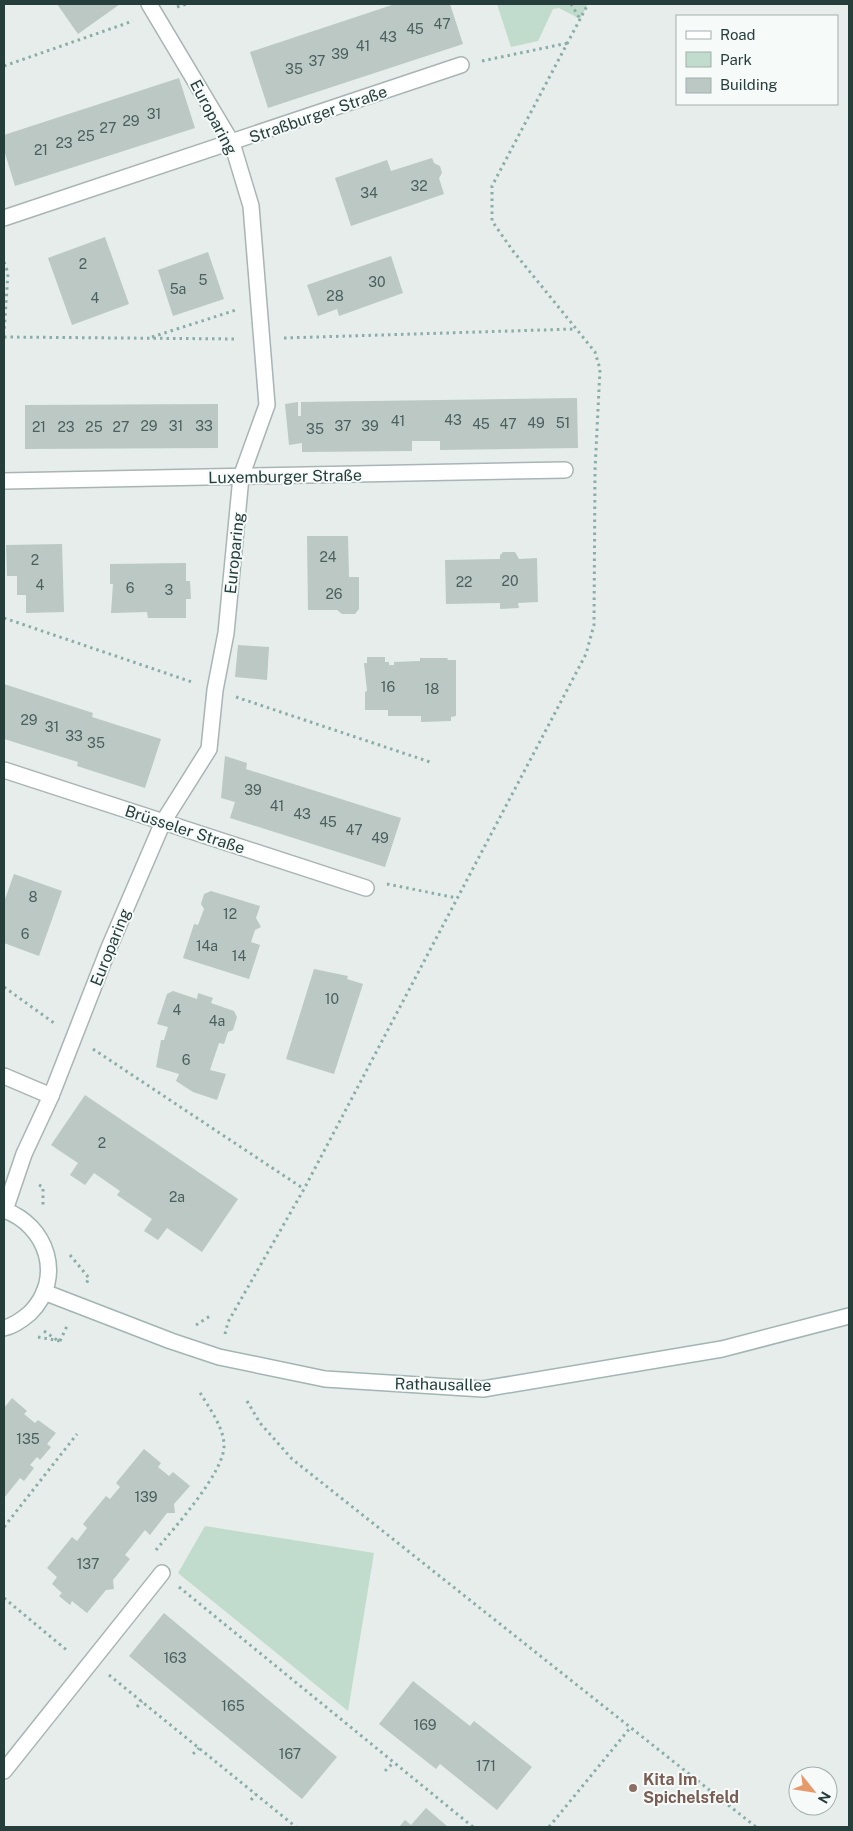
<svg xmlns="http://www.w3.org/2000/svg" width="853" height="1831" font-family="'Public Sans',sans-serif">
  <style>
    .green { fill: #c1dccc }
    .building { fill: #bbc8c4 }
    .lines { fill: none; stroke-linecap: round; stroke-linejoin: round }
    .lane-casing { stroke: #a9b5b3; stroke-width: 18 }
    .street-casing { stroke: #a9b5b3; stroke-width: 18 }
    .secondary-casing { stroke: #a2b5b1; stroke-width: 18 }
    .path { stroke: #89aea7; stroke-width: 3; stroke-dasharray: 2.5 4; stroke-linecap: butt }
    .lane { stroke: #fff; stroke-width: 15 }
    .street { stroke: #fff; stroke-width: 15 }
    .secondary { stroke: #fff; stroke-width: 15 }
    .education-dot { fill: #8d6e63; stroke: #f6faf9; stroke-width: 2 }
    .labels { text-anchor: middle; stroke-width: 4; stroke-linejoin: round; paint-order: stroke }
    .number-label { font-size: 14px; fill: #4b605d }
    .street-label { font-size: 16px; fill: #263e3b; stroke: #f6faf9 }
    .education-label { font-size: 16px; font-weight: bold; fill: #785e54; stroke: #f6faf9; text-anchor: start }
  </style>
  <rect width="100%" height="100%" fill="#e6edeb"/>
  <g class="green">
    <path d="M497,4H588L580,19L559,8L553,9L538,41L511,47Z"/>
    <path d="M205,1526L374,1553L348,1711L178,1573Z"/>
  </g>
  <g class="building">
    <path d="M57,4H120L78,34Z"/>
    <path d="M395,4H450L463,44L268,108L250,52Z"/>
    <path d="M179,78L195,128L15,186L4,150V135Z"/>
    <path d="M432,158L434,163L440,166L442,173L439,178L444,194L351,226L335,178L387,160L391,171Z"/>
    <path d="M105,237L129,304L72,325L48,258Z"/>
    <path d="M208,252L224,299L173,316L158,270Z"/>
    <path d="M391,256L403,293L339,316L337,309L318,316L307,285Z"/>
    <path d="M577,398L578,448L440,450V441H412V451L302,452V443L289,445L285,404L298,402V416H301V402Z"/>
    <path d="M218,404V448L25,449V405Z"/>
    <path d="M307,536H348L349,577H359V609L355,614H342L337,610H308Z"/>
    <path d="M62,544L64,612L26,613V595H17V576H7L6,545Z"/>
    <path d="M503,552H515L519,559L537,558L538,602L518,603L519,608L500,609V603L446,604L445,560L500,559V555Z"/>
    <path d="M186,563V581H190L191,599H186V618H148L147,612L111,613L113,584H110V564Z"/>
    <path d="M238,645L269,647L267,680L235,677Z"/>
    <path d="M367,657H385V662H389V665H394V662L420,661V658H448L447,660H456V716L451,717V721L421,722V716H388V710H365V692L367,691L364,663H367Z"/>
    <path d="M4,684L93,713L92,717L161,739L145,788L77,766L78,762L4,739Z"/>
    <path d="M225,756L247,763L246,769L401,818L385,867L230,818L235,802L221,798Z"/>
    <path d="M14,874L62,891L39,956L4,943V902Z"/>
    <path d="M211,891L260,906L256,918L261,927L255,930L251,942L260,945L249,979L183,958L194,924L198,925L204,909L201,904L204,894Z"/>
    <path d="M314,969L348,976L347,979L363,984L334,1074L286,1059Z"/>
    <path d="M173,991L197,999L198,993L213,998L211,1003L234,1011L237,1017L233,1030L228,1032L224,1044L219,1043L210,1070L226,1074L217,1100L193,1092L176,1081L179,1074L156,1067L161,1040H164L168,1027L157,1024L167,994Z"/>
    <path d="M85,1095L238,1199L202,1252L167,1228L158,1240L144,1231L152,1219L117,1195L120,1191L94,1173L85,1185L70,1175L78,1163L51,1145Z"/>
    <path d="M12,1398L27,1411L24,1414L35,1423L38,1420L56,1433L47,1444L51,1447L40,1460L37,1457L30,1465L34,1468L24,1481L20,1478L4,1498V1408Z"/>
    <path d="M144,1449L161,1463L158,1467L169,1476L173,1472L190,1486L174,1504L175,1513H167L150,1535L145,1530L125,1555L130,1559L113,1580L114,1589L106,1590L87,1613L72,1601L70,1605L59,1596L62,1593L52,1584L57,1577L47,1568L72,1537L77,1541L87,1528L83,1524L106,1496L110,1499L120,1487L116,1483Z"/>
    <path d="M164,1613L337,1757L302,1799L129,1656Z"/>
    <path d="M413,1681L470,1726L474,1721L532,1767L497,1810L440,1764L436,1769L379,1724Z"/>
    <path d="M426,1808L448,1827H399L405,1820L411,1825Z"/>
  </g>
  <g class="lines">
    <defs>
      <path id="lane" d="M4,1771L162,1573"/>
      <g id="street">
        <path d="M4,218L461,65"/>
        <path d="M4,481L565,470"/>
        <path d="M4,770L366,888"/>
        <path d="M4,1076L51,1096"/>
        <path d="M5,1210L24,1154L51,1096L108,950L163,822L209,749L215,690L226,633L241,477L267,405L251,206L232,143L149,4"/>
      </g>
      <g id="secondary">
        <path d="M4,1210C47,1225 65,1278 30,1313C23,1319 14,1326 4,1328"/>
        <path d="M44,1292L171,1341L219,1357L325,1379L483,1389L722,1349L849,1316"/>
      </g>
    </defs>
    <use href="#lane" class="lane-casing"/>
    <use href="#street" class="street-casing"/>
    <use href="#secondary" class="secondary-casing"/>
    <g class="path">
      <path d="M571,4L580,19"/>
      <path d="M177,7L187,4"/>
      <path d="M482,61L568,43"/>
      <path d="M4,66L133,21"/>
      <path d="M4,262L8,273L4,333"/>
      <path d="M4,337L238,339"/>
      <path d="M152,337L236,310"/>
      <path d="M284,338L575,329"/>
      <path d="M4,618L192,682"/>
      <path d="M236,697L430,762"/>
      <path d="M387,884L457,898"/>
      <path d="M4,987L54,1023"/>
      <path d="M93,1049L304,1189"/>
      <path d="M39,1185L43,1187V1206"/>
      <path d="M70,1255L89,1278L86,1284"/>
      <path d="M196,1325L210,1316"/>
      <path d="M44,1331L57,1340"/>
      <path d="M225,1334L228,1322L304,1189L586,654L594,625L595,470L600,369L595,352L513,251L492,221V186L588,4"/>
      <path d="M38,1337L60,1341"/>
      <path d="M60,1341L67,1326"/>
      <path d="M247,1401L260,1423L292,1459L756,1827"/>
      <path d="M4,1527L77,1434"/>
      <path d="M156,1550C174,1528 226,1471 224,1444C223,1426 208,1406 199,1391"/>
      <path d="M179,1587L473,1827"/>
      <path d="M4,1598L69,1652"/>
      <path d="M109,1675L296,1827"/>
      <path d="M137,1707L142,1701"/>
      <path d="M193,1754L199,1748"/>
      <path d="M385,1771L394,1762"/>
      <path d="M251,1800L256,1794"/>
      <path d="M549,1827L630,1728"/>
    </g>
    <use href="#lane" class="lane"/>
    <use href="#street" class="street"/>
    <use href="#secondary" class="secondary"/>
  </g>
  <circle class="education-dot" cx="633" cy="1788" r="5"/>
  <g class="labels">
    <g class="number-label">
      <text x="442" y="29">47</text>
      <text x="415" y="34">45</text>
      <text x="388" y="42">43</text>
      <text x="363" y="51">41</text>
      <text x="340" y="59">39</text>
      <text x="317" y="66">37</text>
      <text x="294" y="74">35</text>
      <text x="154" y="119">31</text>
      <text x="131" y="126">29</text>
      <text x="108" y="133">27</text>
      <text x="86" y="141">25</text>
      <text x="64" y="148">23</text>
      <text x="41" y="155">21</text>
      <text x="419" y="191">32</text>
      <text x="369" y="198">34</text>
      <text x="83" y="269">2</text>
      <text x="203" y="285">5</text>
      <text x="377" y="287">30</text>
      <text x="178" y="294">5a</text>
      <text x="335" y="301">28</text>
      <text x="95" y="303">4</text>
      <text x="453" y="425">43</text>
      <text x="398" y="426">41</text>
      <text x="536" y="428">49</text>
      <text x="563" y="428">51</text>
      <text x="481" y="429">45</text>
      <text x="508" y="429">47</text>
      <text x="149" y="431">29</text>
      <text x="176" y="431">31</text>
      <text x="204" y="431">33</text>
      <text x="343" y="431">37</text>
      <text x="370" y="431">39</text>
      <text x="39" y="432">21</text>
      <text x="66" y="432">23</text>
      <text x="94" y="432">25</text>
      <text x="121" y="432">27</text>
      <text x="315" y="434">35</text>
      <text x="328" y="562">24</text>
      <text x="35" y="565">2</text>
      <text x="510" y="586">20</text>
      <text x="464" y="587">22</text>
      <text x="40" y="590">4</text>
      <text x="130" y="593">6</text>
      <text x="169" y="595">3</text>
      <text x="334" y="599">26</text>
      <text x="388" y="692">16</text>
      <text x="432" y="694">18</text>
      <text x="29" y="725">29</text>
      <text x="52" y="732">31</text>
      <text x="74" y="741">33</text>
      <text x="96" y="748">35</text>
      <text x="253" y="795">39</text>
      <text x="277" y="811">41</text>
      <text x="302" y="819">43</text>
      <text x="328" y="827">45</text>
      <text x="354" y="835">47</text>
      <text x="380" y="843">49</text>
      <text x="33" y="902">8</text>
      <text x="230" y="919">12</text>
      <text x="25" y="939">6</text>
      <text x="207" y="951">14a</text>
      <text x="239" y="961">14</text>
      <text x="332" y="1004">10</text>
      <text x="177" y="1015">4</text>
      <text x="217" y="1026">4a</text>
      <text x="186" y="1065">6</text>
      <text x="102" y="1148">2</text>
      <text x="177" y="1202">2a</text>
      <text x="28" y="1444">135</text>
      <text x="146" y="1502">139</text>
      <text x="88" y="1569">137</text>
      <text x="175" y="1663">163</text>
      <text x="233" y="1711">165</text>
      <text x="425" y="1730">169</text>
      <text x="290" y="1759">167</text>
      <text x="486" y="1771">171</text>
    </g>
    <g class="street-label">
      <text transform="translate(318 114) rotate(-19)" y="6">Straßburger Straße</text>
      <text transform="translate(214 117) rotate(62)" y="6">Europaring</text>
      <text transform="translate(285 476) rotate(-1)" y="6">Luxemburger Straße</text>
      <text transform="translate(234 553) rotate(-84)" y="6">Europaring</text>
      <text transform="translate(185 829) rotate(18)" y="6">Brüsseler Straße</text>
      <text transform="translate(110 947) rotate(-68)" y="6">Europaring</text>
      <text transform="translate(443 1384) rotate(1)" y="6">Rathausallee</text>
    </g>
    <g class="education-label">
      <text x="643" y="1785">Kita Im<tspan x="643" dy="18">Spichelsfeld</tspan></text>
    </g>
  </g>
  <rect width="853" height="1831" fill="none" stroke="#263e3b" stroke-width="10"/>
  <rect x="676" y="15" width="162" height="90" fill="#f6faf9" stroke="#a3afad"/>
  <rect x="686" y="31" width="25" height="8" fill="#ffffff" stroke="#a3afad"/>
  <text x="720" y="40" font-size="15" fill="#263e3b">Road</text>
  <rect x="686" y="52" width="25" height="15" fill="#c1dccc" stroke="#a3afad"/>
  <text x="720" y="65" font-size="15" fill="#263e3b">Park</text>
  <rect x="686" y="78" width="25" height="15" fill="#bbc8c4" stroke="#a3afad"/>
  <text x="720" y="90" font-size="15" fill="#263e3b">Building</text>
  <g transform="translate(813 1791) rotate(120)"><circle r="24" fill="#f6faf9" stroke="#a3afad"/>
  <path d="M0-4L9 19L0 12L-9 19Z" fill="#e69a6b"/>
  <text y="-8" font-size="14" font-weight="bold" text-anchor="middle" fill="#263e3b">N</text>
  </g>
</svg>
